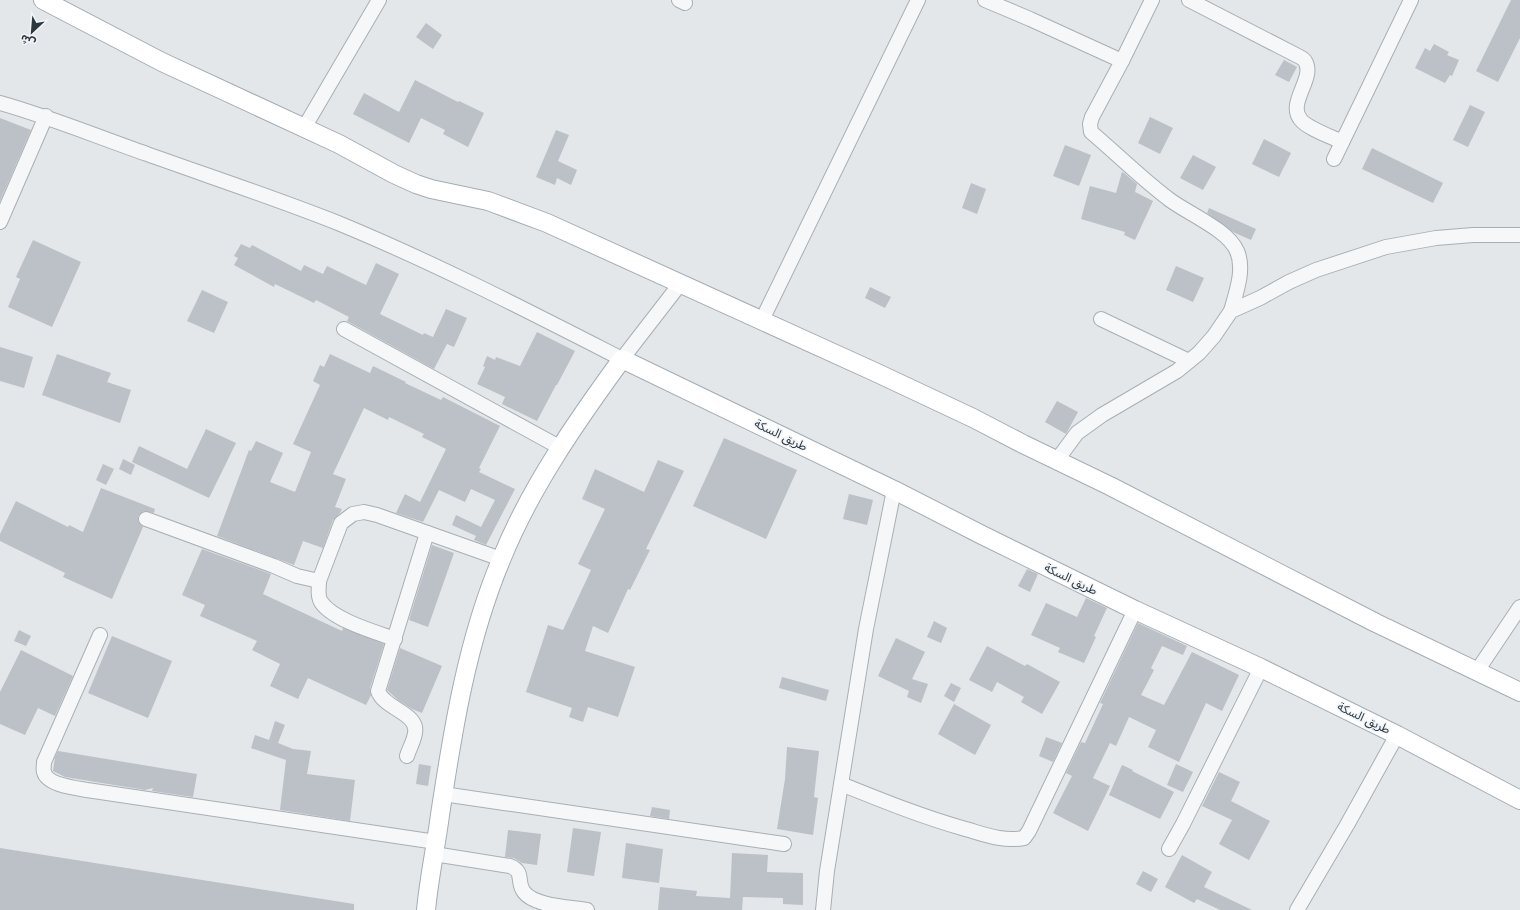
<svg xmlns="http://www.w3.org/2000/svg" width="1520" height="910" font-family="'Fira Sans','Noto Sans Arabic',sans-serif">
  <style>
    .building { fill: #bbc1c6 }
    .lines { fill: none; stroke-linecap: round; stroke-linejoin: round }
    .minor-casing { stroke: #a8afb4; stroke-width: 16 }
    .major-casing { stroke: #a3adb4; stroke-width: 20 }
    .minor { stroke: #f5f7f8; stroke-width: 14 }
    .major { stroke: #fff; stroke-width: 18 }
    .labels { text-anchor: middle; stroke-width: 3; stroke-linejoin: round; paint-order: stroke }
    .street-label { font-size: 12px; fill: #2c3740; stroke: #f2f5f7 }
  </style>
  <rect width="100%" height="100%" fill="#e3e7ea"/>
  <g class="building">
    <path d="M1511,0H1520V38L1498,82L1476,71Z"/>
    <path d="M426,23L442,35L433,49L416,37Z"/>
    <path d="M1434,44L1449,52L1447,55L1459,60L1452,76L1450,75L1445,83L1415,68L1425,48L1430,51Z"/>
    <path d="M1284,60L1297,67L1289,82L1275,75Z"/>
    <path d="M415,80L458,102L459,101L484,113L468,147L443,134L445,130L421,118L409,143L353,114L364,93L399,112Z"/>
    <path d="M1470,105L1485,112L1468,147L1453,140Z"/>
    <path d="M1150,117L1173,128L1160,154L1138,143Z"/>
    <path d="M0,118L31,130L0,201Z"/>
    <path d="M556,130L569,135L558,161L577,170L571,185L557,178L555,185L536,177Z"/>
    <path d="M1264,139L1291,153L1279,177L1252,164Z"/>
    <path d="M1065,145L1091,155L1079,186L1053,176Z"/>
    <path d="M1372,148L1443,183L1433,203L1362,169Z"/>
    <path d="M1193,155L1216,167L1203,190L1180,178Z"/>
    <path d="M1122,172L1124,173L1137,184L1135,192L1153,201L1135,240L1124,235L1125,232L1081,219L1090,186L1116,193Z"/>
    <path d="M971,183L986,189L977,214L962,208Z"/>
    <path d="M1209,208L1256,229L1251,240L1233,232L1207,213Z"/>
    <path d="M33,240L81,262L52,327L8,307L20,279L16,277Z"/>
    <path d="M241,244L250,248L252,245L301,271L304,265L323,274L327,266L366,285L376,263L399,274L380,314L423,335L424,333L433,337L446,309L467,318L454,347L447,344L434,369L347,321L349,317L316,300L314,303L275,284L274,287L234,265L238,258L234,256Z"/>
    <path d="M1176,266L1204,278L1193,302L1166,290Z"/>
    <path d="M870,287L891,297L885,308L865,298Z"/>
    <path d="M202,290L228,302L214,333L187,321Z"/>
    <path d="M537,332L575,351L557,385H556L537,421L502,404L505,397L477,384L485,367L483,366L487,356L495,360L496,357L520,366Z"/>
    <path d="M0,347L33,357L24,388L0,381Z"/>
    <path d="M57,354L111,373L107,382L131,390L120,423L42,395Z"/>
    <path d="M330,354L370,373L373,366L406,382L405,383L441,400L443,397L500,426L479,468L481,469L479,472L515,489L486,545L474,540L476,536L452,525L456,515L481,527L495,500L471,489L465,502L439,490L423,522L396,513L405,494L420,502L446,449L422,437L424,434L389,417L388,420L364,408L333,474L346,479L335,507L342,509L340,513L333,520L323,548L303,541L294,565L217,536L249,450L251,451L256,441L283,453L270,482L295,492L311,452L293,444L320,385L313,381L320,365L324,367Z"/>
    <path d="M1057,401L1078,412L1066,434L1045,422Z"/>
    <path d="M206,429L236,443L209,498L132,462L139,446L187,469Z"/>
    <path d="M724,438L797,470L766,539L693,506Z"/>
    <path d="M123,459L135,465L131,475L119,469Z"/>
    <path d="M658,460L684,471L646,549L650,550L630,590L628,589L608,633L593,626L585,651L635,667L618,717L588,707L583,722L569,717L572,708L526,692L548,625L563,630L591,570L578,564L605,509L582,499L595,469L644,492Z"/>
    <path d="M103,464L114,469L106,485L96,480Z"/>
    <path d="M101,488L155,509L154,513L144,511L138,516V521L143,527L112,599L63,577L65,573L0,541V534L16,501L68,527L69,525L83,532Z"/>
    <path d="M849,494L873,500L867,525L843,519Z"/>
    <path d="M432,545L454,553L428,627L409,620Z"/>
    <path d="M202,549L271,574L263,594L342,631L343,628L384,644L370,688L371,695L366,705L308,678L298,699L270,686L280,664L252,650L257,641L200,616L205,605L182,595Z"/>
    <path d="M1027,569L1038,574L1030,592L1018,586Z"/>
    <path d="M1086,598L1107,608L1094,636L1096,637L1084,663L1058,652L1060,648L1031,635L1046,603L1077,617Z"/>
    <path d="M934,621L947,628L941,643L927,637Z"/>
    <path d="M1138,623L1187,646L1183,655L1162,646L1151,668L1154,670L1141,695L1164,705L1192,652L1239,675L1222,711L1206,703L1179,762L1148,747L1156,730L1129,717L1116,746L1110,743L1093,778L1110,786L1088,831L1053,813L1072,776L1066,773L1081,742L1085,743L1103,704L1100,703Z"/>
    <path d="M19,630L31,636L26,646L14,641Z"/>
    <path d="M112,636L172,661L148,718L88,693Z"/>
    <path d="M896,638L925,652L912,679L928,684L921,703L907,697L909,691L878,676Z"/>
    <path d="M987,646L1025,666L1027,664L1060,682L1042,714L1021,702L1024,697L997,682L992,692L969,680Z"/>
    <path d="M400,648L442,666L422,713L412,709L398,700L387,690Z"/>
    <path d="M21,650L73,676L55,716L38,708L25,735L0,724V692Z"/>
    <path d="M782,677L829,690L826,701L779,688Z"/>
    <path d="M951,683L961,688L954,702L944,696Z"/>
    <path d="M954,704L991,725L975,755L938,734Z"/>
    <path d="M275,721L285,725L278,743L293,749L311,751L307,774L355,780L350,821L280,810L286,760L251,748L255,735L269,740Z"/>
    <path d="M1046,737L1062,743L1053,762L1039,756Z"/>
    <path d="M787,747L819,751L814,797L818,798L813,835L777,829L785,779Z"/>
    <path d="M58,751L197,774L193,797L152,791L153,788L145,790L65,777L53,771L55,757Z"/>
    <path d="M419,764L431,766L428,786L416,784Z"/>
    <path d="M1176,764L1193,772L1183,792L1167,785Z"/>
    <path d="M1122,765L1133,770L1132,771L1174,792L1160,819L1109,795Z"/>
    <path d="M1219,772L1240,782L1231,801L1270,821L1249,860L1219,844L1232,820L1202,806Z"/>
    <path d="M652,807L670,810L669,819L650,816Z"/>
    <path d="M573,828L601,832L594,876L567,872Z"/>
    <path d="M508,830L541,834L537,865L522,863L514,858L505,857Z"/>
    <path d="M626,843L663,849L659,883L622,878Z"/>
    <path d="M0,848L354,904V910H0Z"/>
    <path d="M732,853L768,855L767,872L803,873V905L783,904V898L743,897L742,910H658L660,887L697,891L696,896L730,898Z"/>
    <path d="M1182,855L1212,872L1204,887L1252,910H1220L1197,899L1194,903L1165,887Z"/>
    <path d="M1143,871L1158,879L1151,892L1136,884Z"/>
  </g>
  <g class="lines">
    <defs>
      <g id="minor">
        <path d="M679,0L685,3"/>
        <path d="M985,0L1030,19L1122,61L1092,117L1090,124L1091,132C1117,154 1142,179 1170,200C1189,214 1228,230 1237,251C1245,269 1236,293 1231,311"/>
        <path d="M1189,0L1298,56C1300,57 1304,59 1305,61C1316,78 1286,103 1301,120C1307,128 1332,137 1342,142"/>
        <path d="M1122,61L1152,0"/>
        <path d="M0,103C50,117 98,137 147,154C211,177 275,198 338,223C435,263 528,311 622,359L680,284"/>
        <path d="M304,128L379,0"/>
        <path d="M1334,159L1411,0"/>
        <path d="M0,222L46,116"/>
        <path d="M1101,319L1189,361"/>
        <path d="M762,320L918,0"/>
        <path d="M344,329L561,448"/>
        <path d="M1057,460L1077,433L1102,415L1177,371L1199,353L1214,336L1231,311L1260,298L1289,282L1316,270L1386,247L1436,238L1473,235H1520"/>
        <path d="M146,519L274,566L297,576L319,581L341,523L353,514L364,512L377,515L501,559"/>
        <path d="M319,581C319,587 317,596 321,602C333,620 375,632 395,639"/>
        <path d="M100,635L44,762C44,765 43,769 44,772C47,785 76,788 87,790L436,842"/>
        <path d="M1477,671L1520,607"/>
        <path d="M407,756C409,749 414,741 415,733C419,713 384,709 378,691L427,533"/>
        <path d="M841,784C881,800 920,816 962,828C984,834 1001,842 1024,838L1029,831L1135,610"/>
        <path d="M443,794L784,844"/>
        <path d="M1169,849L1183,824L1261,668"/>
        <path d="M434,854L510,866C525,872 516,882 524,892C534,906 570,907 587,910"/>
        <path d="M823,910L827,871L866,629L894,490"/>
        <path d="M1297,910L1347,825L1397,735"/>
      </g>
      <g id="major">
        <path d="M43,0L162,62L339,144L394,174L416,184L431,189L488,201L547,223L875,372L973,418L1023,444L1110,486L1376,623L1520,692"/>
        <path d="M426,910C429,878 436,846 440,815C453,729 467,641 501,560C530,488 576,422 622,359L894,490L982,535L1135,610L1261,668L1397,735L1520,800"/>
      </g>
    </defs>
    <use href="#minor" class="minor-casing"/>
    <use href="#major" class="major-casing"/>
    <use href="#minor" class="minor"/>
    <use href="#major" class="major"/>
  </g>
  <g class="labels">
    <g class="street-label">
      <text transform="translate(781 435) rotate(26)" y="4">طريق السكة</text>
      <text transform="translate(1071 579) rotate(26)" y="4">طريق السكة</text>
      <text transform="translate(1364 718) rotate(26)" y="4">طريق السكة</text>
    </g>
  </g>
  <g transform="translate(32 32) rotate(206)" stroke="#f2f5f7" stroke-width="3" paint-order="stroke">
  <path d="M0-3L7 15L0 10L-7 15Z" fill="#2c3740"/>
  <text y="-6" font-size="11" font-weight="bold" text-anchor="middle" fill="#2c3740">ش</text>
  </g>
</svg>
